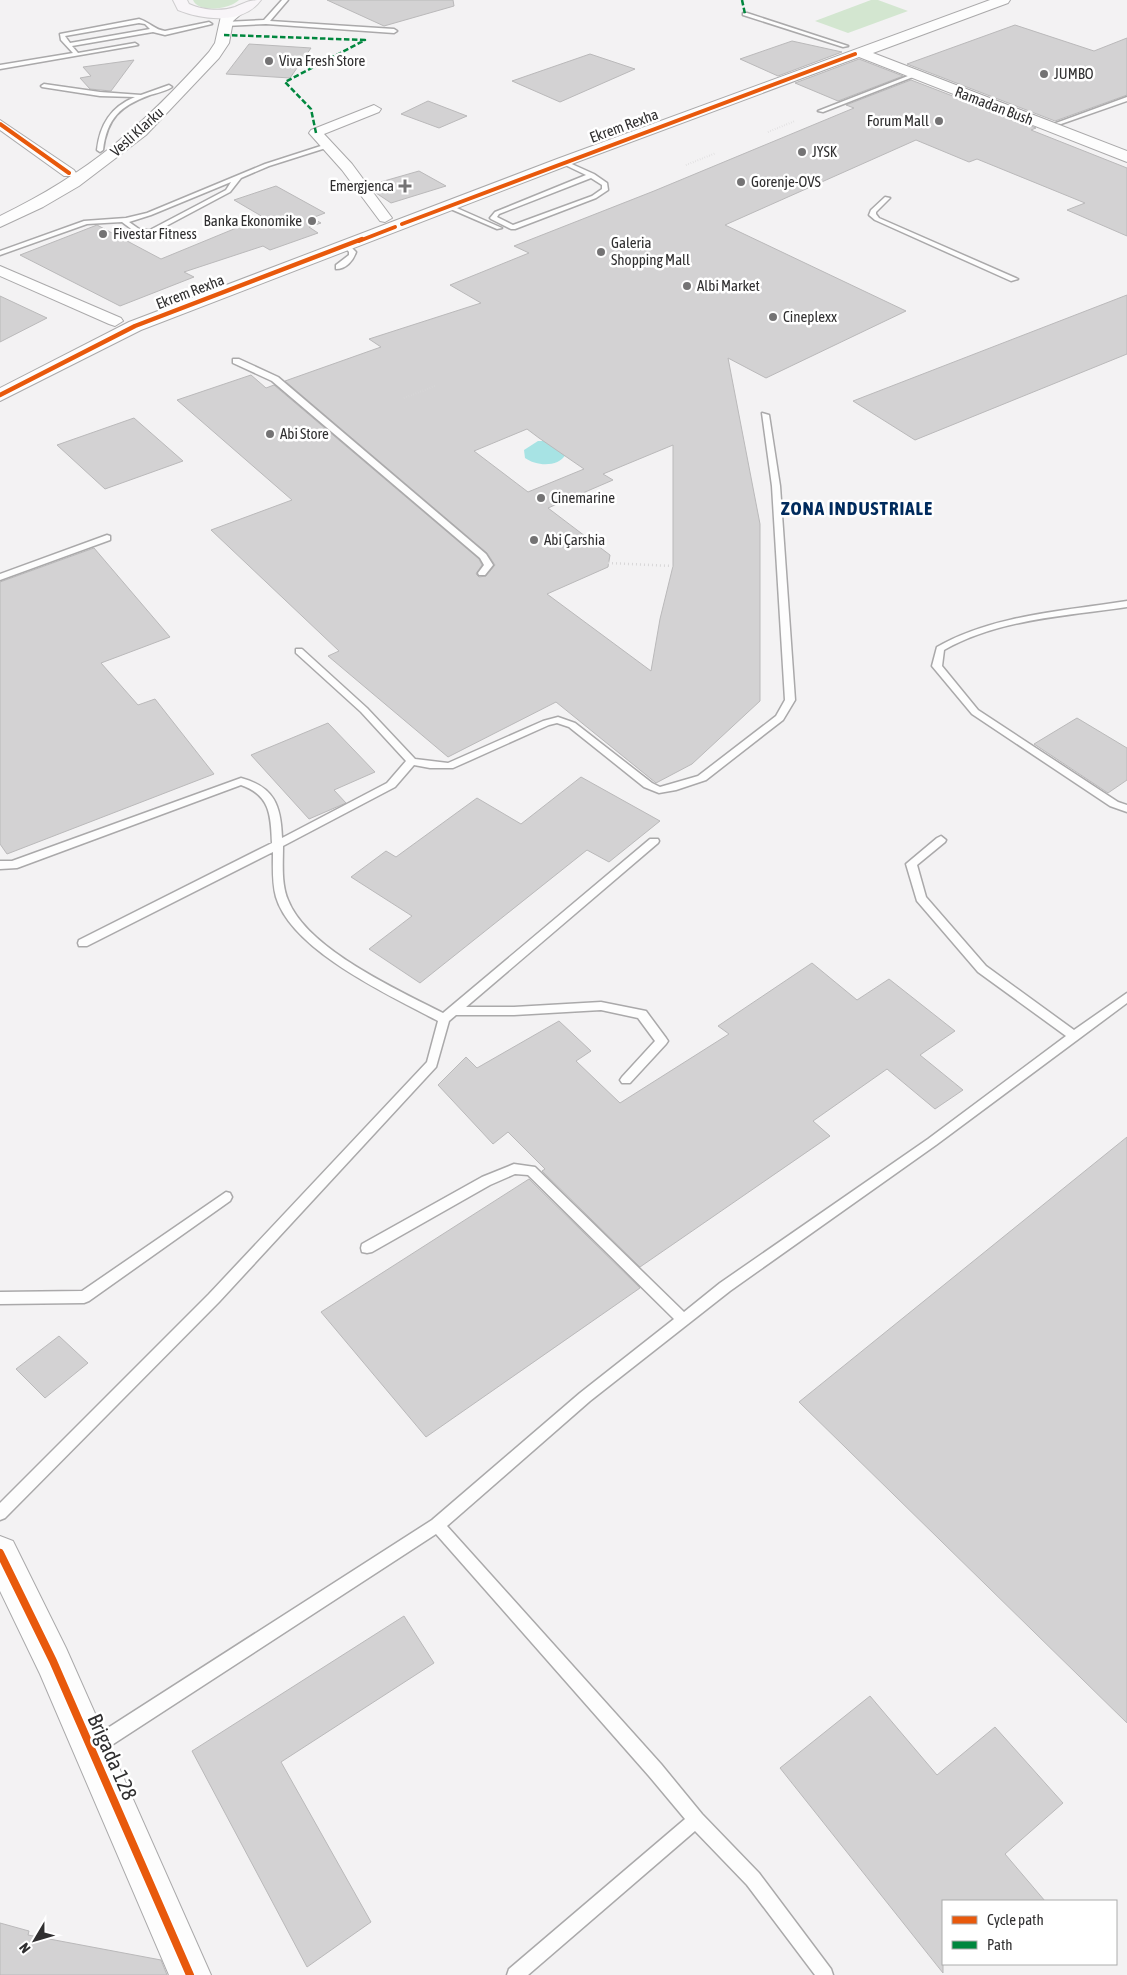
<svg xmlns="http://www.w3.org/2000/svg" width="1127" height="1975" font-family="'Asap Condensed',sans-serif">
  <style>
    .green { fill: #d3e6d0 }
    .water { fill: #a7e3e4 }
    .building { fill: #d3d2d3; stroke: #bab9ba; fill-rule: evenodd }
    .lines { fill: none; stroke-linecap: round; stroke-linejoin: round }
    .lane-casing { stroke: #aaa9aa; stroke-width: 3 }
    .street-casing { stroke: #aaa9aa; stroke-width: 2 }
    .secondary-casing { stroke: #aaa9aa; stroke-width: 2 }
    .primary-casing { stroke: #cecdce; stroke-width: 2 }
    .path-far1 { stroke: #d8d7d8; stroke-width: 2; stroke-dasharray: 0.5 2; stroke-linecap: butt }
    .path { stroke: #d8d7d8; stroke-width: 2.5; stroke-dasharray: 1 3; stroke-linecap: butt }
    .lane { fill: #fdfdfd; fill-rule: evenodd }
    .street { fill: #fdfdfd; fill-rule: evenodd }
    .secondary { fill: #fdfdfd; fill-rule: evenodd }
    .primary { fill: #f8f5f8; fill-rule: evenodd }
    .quiet { stroke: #00873e; stroke-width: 2.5; stroke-dasharray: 5.5 2.5; stroke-linecap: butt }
    .cycleway-far2-casing { stroke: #fff; stroke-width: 5.5 }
    .cycleway-far1-casing { stroke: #fff; stroke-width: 6 }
    .cycleway-casing { stroke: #fff; stroke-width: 11 }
    .cycleway-far2 { stroke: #e8590c; stroke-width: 4 }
    .cycleway-far1 { stroke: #e8590c; stroke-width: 4.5 }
    .cycleway { stroke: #e8590c; stroke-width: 8 }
    .poi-dot { fill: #747374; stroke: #fff; stroke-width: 2 }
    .labels { text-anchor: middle; stroke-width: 5; stroke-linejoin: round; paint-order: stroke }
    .far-poi-label { font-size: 15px; fill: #302f30; stroke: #fff; text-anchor: start }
    .far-street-label { font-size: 15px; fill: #302f30; stroke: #fff }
    .far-district-label { font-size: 19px; font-weight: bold; letter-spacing: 1px; fill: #002b5d; stroke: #fff }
    .near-street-label { font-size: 21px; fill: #302f30; stroke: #fff }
  </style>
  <rect width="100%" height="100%" fill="#f3f2f3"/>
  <g class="green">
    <path d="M193,0H239C230,9 199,14 193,0Z"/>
    <path d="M871,0H878L908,11L848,33L815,21Z"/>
  </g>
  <path class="water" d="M538,441H545L566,454C558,468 536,466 525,458L524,450Z"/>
  <g class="building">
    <path d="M327,0H453L454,6L384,26Z"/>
    <path d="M1015,25L1094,51L1127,38V95L1055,121L907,64Z"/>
    <path d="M792,41L842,52L778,76L740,59Z"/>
    <path d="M249,44L311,48L290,78L226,74Z"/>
    <path d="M590,54L635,69L560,102L512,81Z"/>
    <path d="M859,59L903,76L838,101L795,83Z"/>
    <path d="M134,60L111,91L90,89L80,78L91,76L83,67Z"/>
    <path d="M911,80L1036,128L1031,130L1127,168V236L1067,210L1085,203L977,159L969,162L916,140L725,225L906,311L766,378L728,358L760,524V701L692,764L656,783L556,702L448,757L328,656L339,651L211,530L292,500L177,400L251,375L266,388L274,385L479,559L482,565L476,574L479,577L486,576L495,565L487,553L285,381L381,347L369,339L481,303L450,285L529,253L514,246L654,191L854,108L846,105ZM527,429L539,438L584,469L528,492L474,451ZM673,445V566L660,619L651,671L547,594L608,567L610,555L548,508L613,480L603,474Z"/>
    <path d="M428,101L467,116L439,128L401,114Z"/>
    <path d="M419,171L446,186L391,203L376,193L370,185Z"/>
    <path d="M276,186L325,213L312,218L321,223L309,227L318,233L270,250L263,246L184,272L194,277L120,306L20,255L97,225L161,259L263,217L234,200Z"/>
    <path d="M1127,295V354L915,440L853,401Z"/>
    <path d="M0,296L47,318L0,342Z"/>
    <path d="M134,418L183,461L105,489L57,445Z"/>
    <path d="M94,548L170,637L101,663L138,705L155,699L214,774L7,854L0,844V582Z"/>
    <path d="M1077,718L1127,748V780L1108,793L1034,744Z"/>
    <path d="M328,723L375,772L334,790L346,803L309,819L251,755Z"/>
    <path d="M581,777L660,821L609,862L587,850L420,983L369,949L412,916L351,877L386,851L396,857L477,798L521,824Z"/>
    <path d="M812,963L857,1000L889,979L955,1031L920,1055L963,1090L935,1109L887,1069L813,1121L830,1136L640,1267L542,1171L545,1169L508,1132L493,1144L438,1085L466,1057L477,1068L559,1021L591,1051L576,1061L620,1103L729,1034L718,1026Z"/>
    <path d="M1127,1137V1723L799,1402Z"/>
    <path d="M529,1179L640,1288L426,1437L321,1312Z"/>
    <path d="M59,1336L88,1363L45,1398L16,1369Z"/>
    <path d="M404,1616L434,1663L281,1762L371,1922L307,1967L192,1751Z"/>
    <path d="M870,1696L937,1775L995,1727L1063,1803L1005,1854L1045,1901H943V1973L780,1768Z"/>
    <path d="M0,1923L29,1931L28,1935L161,1960L167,1975H0Z"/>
  </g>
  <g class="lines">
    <defs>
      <g id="lane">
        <path d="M282,0H288L270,21L394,29L397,31L394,33L266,24L225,26L222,24L225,22L264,20Z"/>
        <path d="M743,13H747L848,46L843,47L743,15Z"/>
        <path d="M139,19C149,22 155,30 165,31L209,22L212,24L165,35L153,32L72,46L78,53L135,43L138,45L0,69V65L73,53L61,40L60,34ZM139,23L145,24L150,29L70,43L65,36Z"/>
        <path d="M913,74L918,75L823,112L818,111Z"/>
        <path d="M44,84L100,92L141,95L169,85L172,87C166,91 157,93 150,95C120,106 107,118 103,150L100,152L97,150C100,124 111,107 135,97L100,96L42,87L41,86Z"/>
        <path d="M1127,97V101L1061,124L1056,123Z"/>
        <path d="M327,144L330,146L329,147L269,166L241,178L230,192L153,233L144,234L134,231L122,222L87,224L0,255V251L84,221L126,218L147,213L265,164ZM231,182L226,190L150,230L139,229L129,222L151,215Z"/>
        <path d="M561,161H565L594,174L607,183L608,190L596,198L515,229H511L491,219L490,218L495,212L586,175L561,163ZM591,178L602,185V189L592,196L513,225L497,217L499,214Z"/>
        <path d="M885,197L890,198L876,212V214L879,218L1018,279L1011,281L875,220L869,215L871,210Z"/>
        <path d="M446,205H450L502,228L497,229L446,207Z"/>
        <path d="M345,245H349L356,252C353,261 346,269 336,269V265L349,255V252L344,246Z"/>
        <path d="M233,359H239L278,377L486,554L493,565L485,575H479L478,573L484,565L480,558L272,381L233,363Z"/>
        <path d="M762,413L769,415L780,486L795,700L783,720L706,780L676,790L659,793L644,787L569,727L557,723L549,725L453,768H430L414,765L395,787L283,846C283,863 281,884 288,900C307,949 398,990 443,1013L650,839H658L659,841L658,843L466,1007H514L601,1002L646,1011L666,1038L668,1041L666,1044L630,1083H622L620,1080L622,1077L655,1041L638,1018L601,1010L514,1015H456L449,1021L436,1067L219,1302L5,1518L0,1520V1503L209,1294L427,1062L438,1021C391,996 292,951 276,897C272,883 273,867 273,852L87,946H79L78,943L79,940L272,843C271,815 270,795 241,785L17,868L0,869V861H12L241,778C274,787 281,805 282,838L387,783L406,761L361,712L296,653V649H302L367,708L415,759L448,763L543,721L558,717L575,723L652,783L660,787L698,776L776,716L785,700L772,486Z"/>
        <path d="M107,535L110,536V540L0,580V574Z"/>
        <path d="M1127,601V607C1066,616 998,619 944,650L942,666L978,710L1118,802L1127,805V812L1110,806L972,714L932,666L937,647C993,615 1064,611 1127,601Z"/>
        <path d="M941,836L946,840L945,842L917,865L926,897L986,966L1074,1030L1127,993V1003L936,1145L730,1291L590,1401L447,1526L661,1764L702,1814L759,1873L831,1969L833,1975H815L747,1885L695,1831L528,1975H507L509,1969L685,1819L649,1776L436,1534L101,1752L95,1754L89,1752L87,1746L89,1740L432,1520L580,1393L674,1319L528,1175L515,1174L490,1185L372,1252L367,1253L362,1252L361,1248L362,1244L482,1177L514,1164L535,1167L684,1312L720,1283L928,1139L1066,1036L978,972L917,901L906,864L937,838Z"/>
        <path d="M226,1192L230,1193L232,1197L230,1201L89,1301L84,1303L0,1304V1292L82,1291Z"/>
      </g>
      <g id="street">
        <path d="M374,105L381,109L379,112L324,134L352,164L392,218L385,222L380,221L342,170L309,133L311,130Z"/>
        <path d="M0,120L74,170L76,173L74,176H64L0,130Z"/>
        <path d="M0,266L121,318L123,321L115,326L109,324L0,276Z"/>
      </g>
      <g id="secondary">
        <path d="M990,0H1010L1008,3L873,53L1127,151V162L859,57L569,165L141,330L0,401V388L129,322L557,159Z"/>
        <path d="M240,5L247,9L233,21L229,43L219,58L146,135L79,186L43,207L0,227V216C89,173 144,125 209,52L215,43L221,16Z"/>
        <path d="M0,1536L13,1541L66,1648L211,1975H169L40,1674L0,1591Z"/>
      </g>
      <path id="primary" d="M173,0H187L189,4C202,10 221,12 235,7C247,2 248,0 261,0C243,25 203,20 178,10Z"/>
    </defs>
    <use href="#lane" class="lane-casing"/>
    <use href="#street" class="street-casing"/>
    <use href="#secondary" class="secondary-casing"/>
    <use href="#primary" class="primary-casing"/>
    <g class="path-far1">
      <path d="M768,132L795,121"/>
      <path d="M686,165L716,153"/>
      <path d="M404,398L435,386"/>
    </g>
    <path class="path" d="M608,563L673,566"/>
    <use href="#lane" class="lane"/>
    <use href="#street" class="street"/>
    <use href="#secondary" class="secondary"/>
    <use href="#primary" class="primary"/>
    <g class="quiet">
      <path d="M742,0L745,14"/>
      <path d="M224,35L365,40L285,82L311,109L316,133"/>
    </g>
    <defs>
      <g id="cycleway-far2">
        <path d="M0,124L69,173"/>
        <path d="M402,224L855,54"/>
        <path d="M359,241L395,227"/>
      </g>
      <path id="cycleway-far1" d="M0,395L135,326L362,239"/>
      <path id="cycleway" d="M0,1553L53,1661L190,1975"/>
    </defs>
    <use href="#cycleway-far2" class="cycleway-far2-casing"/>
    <use href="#cycleway-far1" class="cycleway-far1-casing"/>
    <use href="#cycleway" class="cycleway-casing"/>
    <use href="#cycleway-far2" class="cycleway-far2"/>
    <use href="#cycleway-far1" class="cycleway-far1"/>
    <use href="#cycleway" class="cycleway"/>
  </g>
  <g class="poi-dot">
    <circle cx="269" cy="61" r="5"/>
    <circle cx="1044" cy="74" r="5"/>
    <circle cx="939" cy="121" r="5"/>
    <circle cx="802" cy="152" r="5"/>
    <circle cx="741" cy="182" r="5"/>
    <path d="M402.5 178.5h5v5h5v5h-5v5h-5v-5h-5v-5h5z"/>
    <circle cx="312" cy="221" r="5"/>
    <circle cx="103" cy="234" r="5"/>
    <circle cx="601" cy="252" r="5"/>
    <circle cx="687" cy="286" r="5"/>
    <circle cx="773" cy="317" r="5"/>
    <circle cx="270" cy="434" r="5"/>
    <circle cx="541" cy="498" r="5"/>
    <circle cx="534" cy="540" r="5"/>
  </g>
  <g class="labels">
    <g class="far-poi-label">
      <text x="279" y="66">Viva Fresh Store</text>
      <text x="1054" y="79">JUMBO</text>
      <text x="929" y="126" text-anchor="end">Forum Mall</text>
      <text x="812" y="157">JYSK</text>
      <text x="751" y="187">Gorenje-OVS</text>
      <text x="394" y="191" text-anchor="end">Emergjenca</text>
      <text x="302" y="226" text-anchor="end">Banka Ekonomike</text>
      <text x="113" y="239">Fivestar Fitness</text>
      <text x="611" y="248">Galeria<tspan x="611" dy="17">Shopping Mall</tspan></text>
      <text x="697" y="291">Albi Market</text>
      <text x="783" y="322">Cineplexx</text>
      <text x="280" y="439">Abi Store</text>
      <text x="551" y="503">Cinemarine</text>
      <text x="544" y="545">Abi Çarshia</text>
    </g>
    <g class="far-street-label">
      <text transform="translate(994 106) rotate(21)" y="5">Ramadan Bush</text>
      <text transform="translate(624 126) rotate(-20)" y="5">Ekrem Rexha</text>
      <text transform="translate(137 132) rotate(-42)" y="5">Vesli Klarku</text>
      <text transform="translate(190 292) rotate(-21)" y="5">Ekrem Rexha</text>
    </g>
    <g class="far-district-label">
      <text x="857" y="515">ZONA INDUSTRIALE</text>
    </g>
    <g class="near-street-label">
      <text transform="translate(112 1757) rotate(66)" y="7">Brigada 128</text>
    </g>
  </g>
  <rect x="942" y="1900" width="175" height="65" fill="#ffffff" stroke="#acacac"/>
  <rect x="952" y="1916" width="25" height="8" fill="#e8590c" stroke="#acacac"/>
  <text x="987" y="1925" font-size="15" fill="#302f30">Cycle path</text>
  <rect x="952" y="1941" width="25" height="8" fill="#00873e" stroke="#acacac"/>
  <text x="987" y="1950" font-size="15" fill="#302f30">Path</text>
  <g transform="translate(35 1940) rotate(232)" stroke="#ffffff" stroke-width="4" paint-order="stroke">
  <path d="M0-4L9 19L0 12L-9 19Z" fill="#302f30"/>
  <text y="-8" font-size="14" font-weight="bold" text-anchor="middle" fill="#302f30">N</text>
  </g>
</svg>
